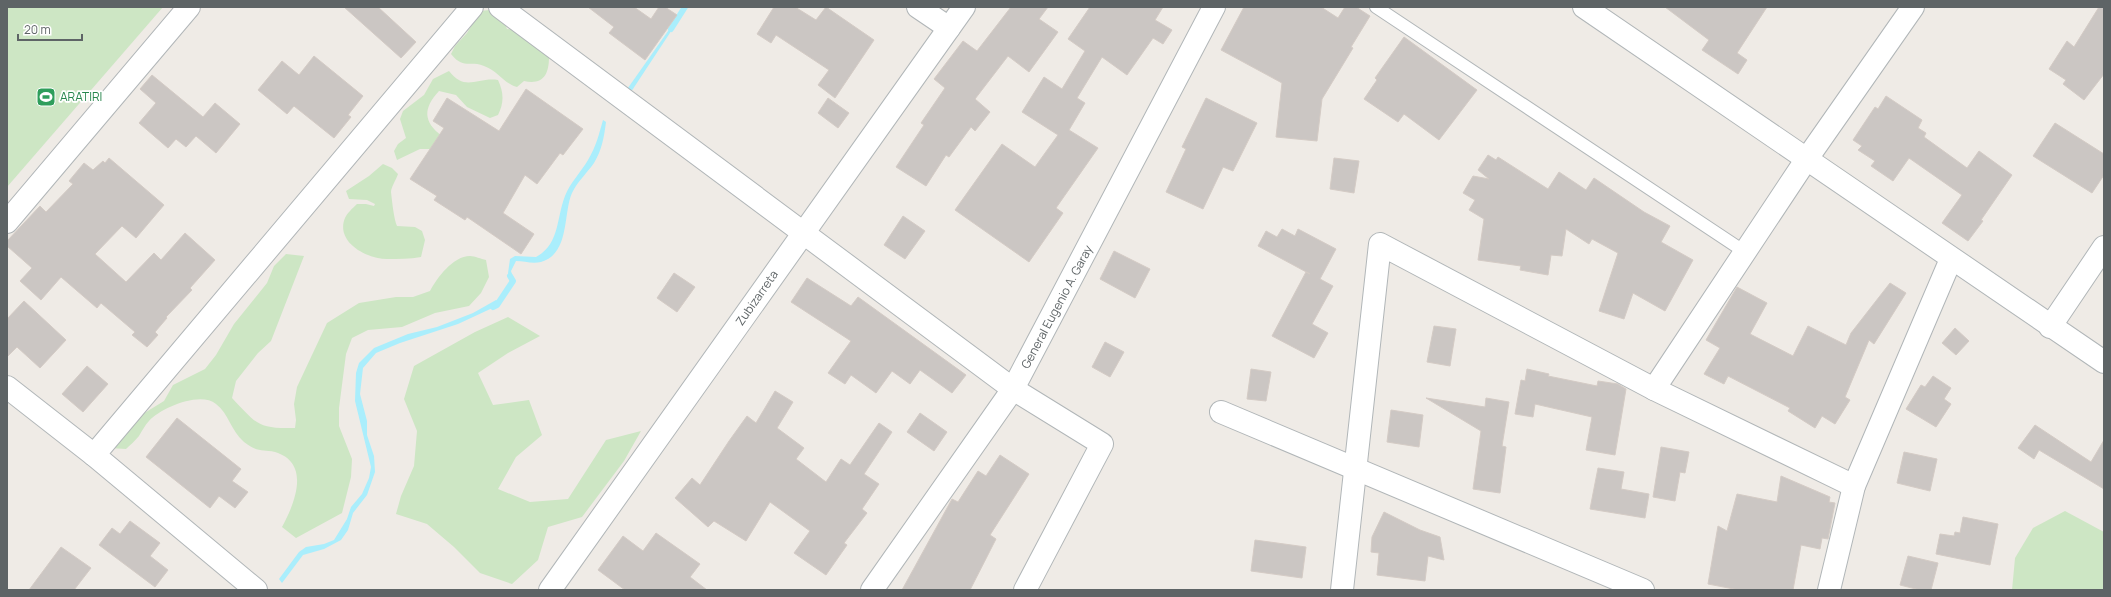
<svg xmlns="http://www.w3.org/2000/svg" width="2111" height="597" font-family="Manrope,sans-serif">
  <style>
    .green { fill: #cde6c4 }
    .water { fill: #aaeefc }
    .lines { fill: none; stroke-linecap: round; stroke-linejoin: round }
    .stream { stroke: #aaeefc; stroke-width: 6 }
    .building { fill: #cbc6c3; stroke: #d4cbc5 }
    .service-casing { stroke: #b1b6b8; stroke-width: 14 }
    .minor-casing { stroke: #b1b6b8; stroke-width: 24 }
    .tertiary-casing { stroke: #b1b6b8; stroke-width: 24 }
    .service { stroke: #fff; stroke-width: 12 }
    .minor { stroke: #fff; stroke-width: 22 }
    .tertiary { stroke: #fff; stroke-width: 22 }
    .labels { text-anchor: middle; stroke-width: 3.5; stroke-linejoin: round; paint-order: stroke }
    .leisure-label { font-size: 12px; fill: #27864d; stroke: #fff; text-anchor: start }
    .street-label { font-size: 12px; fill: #5e6466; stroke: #fff }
  </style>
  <rect width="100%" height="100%" fill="#efebe6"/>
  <g class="green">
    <path d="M7,7H163L7,187Z"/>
    <path d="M490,10L504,21L507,29L527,31L549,57C549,75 543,85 524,81L517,87C503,83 498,71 484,66C469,60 464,70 451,54L455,46L467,33L480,11Z"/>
    <path d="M449,71C465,92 477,77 498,80C504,93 504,103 498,115L490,118L467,107L456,95L439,91C423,108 423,122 442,136L438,149H420L397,160L394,151L398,144L406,138L400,119L403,111L424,95L433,79Z"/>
    <path d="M383,164L392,168L398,174C396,180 391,187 391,192C392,201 394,220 397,226L415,227L422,231L425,240L421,257C410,259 398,259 387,259C367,259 335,242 345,218C347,213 353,208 357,204H366L374,206L375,204L367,200L349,199L346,191L369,176Z"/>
    <path d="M286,254L304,256L271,341L258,353L236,381L232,398C257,424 257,429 295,428L296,420L294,404L297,387L327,323L359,303L396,297H413L430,291C437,278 453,256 470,256C475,256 481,259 486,260L489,277L481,293L469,306L435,313L402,327L368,330L352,338L346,354L339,408V426L352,459L351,477L342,513L296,538L282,527C294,505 312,463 275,452C262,449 258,453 244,442C231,431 229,414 216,404C200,391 161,408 149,421C145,425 142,431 139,436C135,441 130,445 126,449L110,448L133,420L164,401L173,385L205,369L216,355L234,324L267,283L274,266Z"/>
    <path d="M508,317L540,336L508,353L478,373L493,405L529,400L542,435L516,457L498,489L530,502L568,499L606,440L641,431L624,461L582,517L548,527L538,560L512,584L480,573L454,547L427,524L396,514L401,496L414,466L417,431L404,399L414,366L475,332Z"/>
    <path d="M2065,511L2104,532V590H2012L2015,558L2033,528Z"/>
  </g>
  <g class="water">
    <path d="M685,7H687L627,98L623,95Z"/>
    <path d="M603,120L606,122C604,137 602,150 594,163C587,173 577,182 572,193C563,213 570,254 541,262C532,264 524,261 516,261L511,271L515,284L510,282L508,273L510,259L515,256L536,257C560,244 556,219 565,196C570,183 581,172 588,160C596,147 599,134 603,120Z"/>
    <path d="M496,300L501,304L458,324L400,343L376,353L363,368L360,394L367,421V435L374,456L375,472L367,495L353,513L348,530L341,540L324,549L303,555L282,583L279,579L299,552L306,547L324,544L334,540L347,519L351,507L362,494L369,478L371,467L355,401L356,373L359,363L374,348L408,334L437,327L473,313Z"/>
  </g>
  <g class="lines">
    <g class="stream">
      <path d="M671,29L685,7"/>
      <path d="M493,307L497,305L513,281L510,276"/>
    </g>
  </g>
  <g class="building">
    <path d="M344,7H378L416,42L401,58Z"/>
    <path d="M588,7H634L651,19L659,7H665L677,15L645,60L609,33L614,27Z"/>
    <path d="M774,7H795L816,20L826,7L874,40L835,98L818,85L829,70L776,35L771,43L757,34Z"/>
    <path d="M1011,7H1048L1039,19L1058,32L1029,72L1008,56L975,99L990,112L975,131L971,127L949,157L946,155L926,186L896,167L924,125L921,123L945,88L934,79L963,41L977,51Z"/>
    <path d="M1090,7H1163L1155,20L1172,30L1163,44L1153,38L1127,75L1102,57L1077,98L1085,103L1069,130L1098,148L1056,208L1063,213L1029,262L955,210L1002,144L1035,167L1058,135L1022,112L1044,77L1062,89L1085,51L1068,39Z"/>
    <path d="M1244,7H1321L1338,18L1345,7H1356L1370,16L1351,47L1353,48L1322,99L1317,141L1276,137L1282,83L1221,50Z"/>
    <path d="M1665,7H1767L1737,53L1747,60L1738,74L1702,50L1709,40Z"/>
    <path d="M2099,7H2104V74L2084,100L2063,84L2066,80L2049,69L2067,41L2074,47Z"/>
    <path d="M1404,37L1477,90L1439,140L1404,114L1398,122L1364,99L1377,80L1375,78Z"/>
    <path d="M314,56L363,96L348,115L351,117L334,138L294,106L287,114L258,90L282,61L299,75Z"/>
    <path d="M152,75L203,117L215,103L240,124L216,153L196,136L186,147L176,139L168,148L139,123L156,103L140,89Z"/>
    <path d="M526,89L583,129L563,155L560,153L537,184L525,175L503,213L534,234L521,254L467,217L465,220L434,200L437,196L410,179L444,128L433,121L447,98L499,131Z"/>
    <path d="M1886,96L1922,120L1918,128L1926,133L1924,137L1967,168L1979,151L2012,175L1981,220L1983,221L1968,241L1942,223L1962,195L1909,158L1893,181L1871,166L1875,161L1858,150L1862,146L1853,140L1875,107L1878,109Z"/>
    <path d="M828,98L849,113L838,128L818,113Z"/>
    <path d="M1206,98L1257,123L1233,171L1223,167L1203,209L1166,192L1186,149L1182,147Z"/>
    <path d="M2055,123L2104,154V175L2092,193L2033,156Z"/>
    <path d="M1488,155L1496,160L1498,157L1548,189L1559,172L1586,190L1594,178L1644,212L1670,226L1661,242L1693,260L1665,311L1633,293L1624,319L1599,311L1618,253L1592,239L1589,244L1566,229L1562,256L1551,255L1548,275L1520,270L1521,266L1478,260L1484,219L1469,210L1475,200L1463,193L1473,176L1489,179L1478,170Z"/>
    <path d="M109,158L164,205L136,238L122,226L95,254L126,282L154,253L161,260L185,233L215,260L190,288L192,290L166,317L167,318L155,332L158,335L147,347L132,335L135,332L101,303L97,308L61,277L41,300L20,281L32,268L7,246V241L40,206L46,212L73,184L69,181L84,163L93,170L103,161L105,163Z"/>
    <path d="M1334,158L1359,161L1354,193L1330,189Z"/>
    <path d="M903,216L925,231L905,259L884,245Z"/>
    <path d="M1282,229L1295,236L1298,229L1336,249L1320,279L1333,286L1312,324L1328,333L1314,358L1272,336L1306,272L1310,274L1258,246L1266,231L1277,237Z"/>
    <path d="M1114,251L1150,269L1135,298L1100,279Z"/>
    <path d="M674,273L695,287L677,312L657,298Z"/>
    <path d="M807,278L851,306L858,297L966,375L952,393L920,370L910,384L892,371L876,393L851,375L845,384L828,373L851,341L791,302Z"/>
    <path d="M1890,283L1906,293L1874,344L1869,340L1845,397L1850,400L1835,424L1822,416L1815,428L1788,411L1790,408L1728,376L1724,384L1704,374L1720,348L1706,340L1737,287L1767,303L1750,334L1793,356L1808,326L1846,345L1851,333Z"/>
    <path d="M24,301L66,340L40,368L17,347L7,357V319Z"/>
    <path d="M1434,326L1456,329L1450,366L1427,362Z"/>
    <path d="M1955,328L1969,341L1956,355L1942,343Z"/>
    <path d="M1105,342L1124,352L1110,377L1092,367Z"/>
    <path d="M87,366L108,384L83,412L62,394Z"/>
    <path d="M1251,369L1271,372L1266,401L1247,399Z"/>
    <path d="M1527,369L1549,374L1548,376L1597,386L1598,381L1618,384L1626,389L1615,455L1586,450L1592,417L1535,404L1533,417L1515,414L1521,380L1525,381Z"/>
    <path d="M1933,376L1951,388L1944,399L1951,404L1936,427L1906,409L1921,385L1925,387Z"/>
    <path d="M775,391L793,402L777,428L804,448L796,459L826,482L841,459L850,465L879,423L892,432L864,474L879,484L862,509L867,513L844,543L847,545L826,575L794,553L810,531L770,502L746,541L714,521L708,527L675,498L692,478L700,485L729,441L747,416L756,423Z"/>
    <path d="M1426,398L1485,407L1486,398L1509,402L1502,446L1506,447L1500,493L1473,489L1481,431Z"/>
    <path d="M1391,410L1423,415L1419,447L1387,442Z"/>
    <path d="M920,413L947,432L934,451L907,432Z"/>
    <path d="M177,418L241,469L232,481L248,492L235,508L219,496L210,508L146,457Z"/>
    <path d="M2035,425L2091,462L2104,440V489L2039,450L2034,459L2018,448Z"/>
    <path d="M1661,447L1689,452L1685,473L1680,472L1675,501L1653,497Z"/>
    <path d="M1904,452L1937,459L1930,491L1897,483Z"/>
    <path d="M1000,455L1029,474L990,535L996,539L970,590H902L952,499L958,502L978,471L986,476Z"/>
    <path d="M1598,468L1624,472L1621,489L1649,494L1645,518L1590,509Z"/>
    <path d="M1781,476L1830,497L1829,502L1835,503L1828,539L1822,538L1820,549L1801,545L1793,590H1739L1708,584L1718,526L1727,531L1737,494L1777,502Z"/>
    <path d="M1384,512L1420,530L1440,537L1444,560L1428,556L1425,581L1377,575L1379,553L1371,552L1372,537Z"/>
    <path d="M1963,517L1998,524L1990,565L1936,554L1940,534L1954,536L1955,532L1960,533Z"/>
    <path d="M130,521L160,543L150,556L168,570L155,587L99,545L112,528L120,534Z"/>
    <path d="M656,533L700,564L690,577L707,590H625L598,570L623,536L643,551Z"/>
    <path d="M1255,540L1306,547L1302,578L1251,571Z"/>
    <path d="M61,547L91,568L74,590H29Z"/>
    <path d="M1908,556L1938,563L1931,590H1920L1900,585Z"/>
  </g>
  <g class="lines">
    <defs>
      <path id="service" d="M1376,7L1745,252"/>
      <g id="minor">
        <path d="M500,7L1013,389L1102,444L1025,590"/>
        <path d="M918,7L949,28"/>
        <path d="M7,222L189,7"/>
        <path d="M2050,327L2104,247"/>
        <path d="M7,387L94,455L256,590"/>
        <path d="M1654,389L1806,160L1913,7"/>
        <path d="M1221,412L1643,590"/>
        <path d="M94,455L472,7"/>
        <path d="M550,590L964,7"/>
        <path d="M1342,590L1380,244L1654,389L1854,486"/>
        <path d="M1829,590L1854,486L1951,259"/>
      </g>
      <g id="tertiary">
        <path d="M1584,7L2104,362"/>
        <path d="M872,590L1013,389L1214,7"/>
      </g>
    </defs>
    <use href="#service" class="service-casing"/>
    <use href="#minor" class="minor-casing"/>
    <use href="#tertiary" class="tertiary-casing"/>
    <use href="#service" class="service"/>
    <use href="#minor" class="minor"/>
    <use href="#tertiary" class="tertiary"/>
  </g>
  <defs>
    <symbol id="stadium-square" viewBox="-11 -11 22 22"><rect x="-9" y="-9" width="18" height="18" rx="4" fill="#2e9e5b" stroke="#fff"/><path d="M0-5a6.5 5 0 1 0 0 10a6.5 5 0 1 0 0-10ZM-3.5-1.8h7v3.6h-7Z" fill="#fff"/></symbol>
  </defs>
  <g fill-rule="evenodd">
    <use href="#stadium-square" x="35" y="86" width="22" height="22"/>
  </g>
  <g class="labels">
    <g class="leisure-label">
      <text x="60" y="101">ARATIRI</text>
    </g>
    <g class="street-label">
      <text transform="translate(757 298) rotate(-55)" y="4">Zubizarreta</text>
      <text transform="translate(1057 307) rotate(-62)" y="4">General Eugenio A. Garay</text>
    </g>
  </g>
  <rect width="2111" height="597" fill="none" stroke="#5e6466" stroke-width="16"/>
  <path d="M18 34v6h64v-6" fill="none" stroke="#5e6466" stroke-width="2"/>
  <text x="24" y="34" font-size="12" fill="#5e6466" stroke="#ffffff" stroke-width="3" paint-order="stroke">20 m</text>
</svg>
